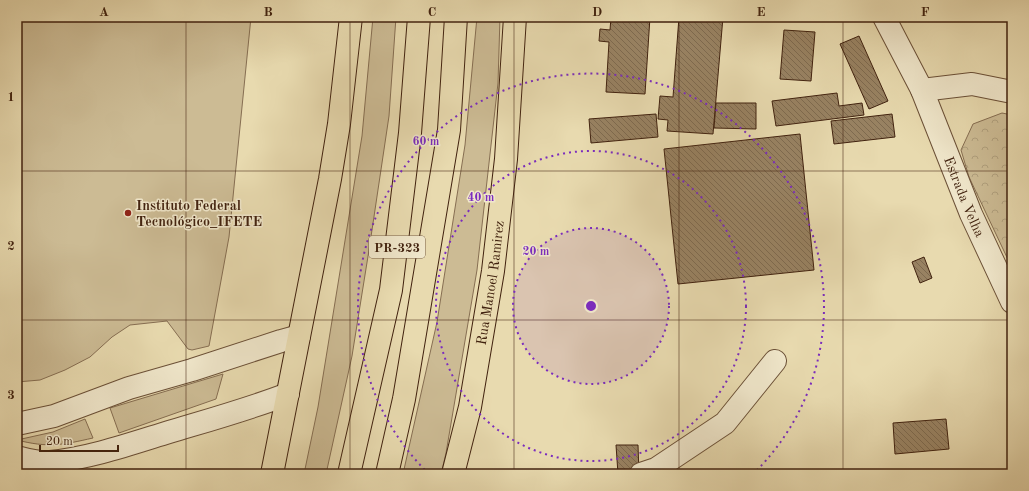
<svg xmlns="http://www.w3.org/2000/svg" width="1029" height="491" font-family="'Old Standard TT',serif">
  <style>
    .grass { fill: #ccbb94; stroke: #866e52 }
    .forest { fill: url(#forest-crowns); stroke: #866e52 }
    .building { fill: url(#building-back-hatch); stroke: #41220f }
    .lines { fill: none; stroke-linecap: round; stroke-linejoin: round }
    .minor-casing { stroke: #6b5037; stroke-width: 24 }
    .major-casing { stroke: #41220f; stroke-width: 24 }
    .highway-casing { stroke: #41220f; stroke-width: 24 }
    .minor { stroke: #f0e7cb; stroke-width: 22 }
    .major { stroke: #e8daaf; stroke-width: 22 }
    .highway { stroke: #e8daaf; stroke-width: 22 }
    .grid { fill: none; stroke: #41220f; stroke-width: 1; stroke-opacity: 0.55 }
    .ring { fill: none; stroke: #7b2cbf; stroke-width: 2; stroke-dasharray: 2 4 }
    .poi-dot { fill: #8f2418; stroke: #f0e7cb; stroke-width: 1.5 }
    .labels { text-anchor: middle; stroke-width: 3; stroke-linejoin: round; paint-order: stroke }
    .shield { fill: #f0e7cb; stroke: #765d47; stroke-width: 1 }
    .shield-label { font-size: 13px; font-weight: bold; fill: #41220f }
    .street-label { font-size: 14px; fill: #41220f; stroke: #f0e7cb }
    .poi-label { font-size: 14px; font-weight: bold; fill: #41220f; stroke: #f0e7cb; text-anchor: start }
    .centre { fill: #7b2cbf; stroke: #f0e7cb; stroke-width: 2 }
    .ring-label { font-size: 12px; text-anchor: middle; font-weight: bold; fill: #7b2cbf; stroke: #f0e7cb; stroke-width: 3; stroke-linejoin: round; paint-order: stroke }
    .neatline { fill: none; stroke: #41220f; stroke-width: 1.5 }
    .grid-label { font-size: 13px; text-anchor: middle; font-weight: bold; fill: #41220f }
  </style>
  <defs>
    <pattern id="forest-crowns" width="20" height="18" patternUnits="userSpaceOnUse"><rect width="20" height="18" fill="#ccbb94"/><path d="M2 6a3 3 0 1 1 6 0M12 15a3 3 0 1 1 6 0" fill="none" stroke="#b0a07e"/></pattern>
    <pattern id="building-back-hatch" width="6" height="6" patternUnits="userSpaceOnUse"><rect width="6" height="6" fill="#988262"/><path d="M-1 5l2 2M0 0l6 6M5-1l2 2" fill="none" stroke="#7e6a4f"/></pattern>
  </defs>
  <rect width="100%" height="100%" fill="#e8daaf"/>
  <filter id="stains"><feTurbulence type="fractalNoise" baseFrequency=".005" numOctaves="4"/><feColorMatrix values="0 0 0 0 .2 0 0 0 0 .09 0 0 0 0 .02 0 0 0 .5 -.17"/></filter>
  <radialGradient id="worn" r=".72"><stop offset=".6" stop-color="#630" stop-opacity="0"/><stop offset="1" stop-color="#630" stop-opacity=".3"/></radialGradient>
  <g class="grass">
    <path d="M17,17H251L229,237L209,346L192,350L188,349L167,321L130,325L112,337L90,357L65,370L40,380L17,382Z"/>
    <path d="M373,17H396L389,116L369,250L352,356L326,474H304L318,407L362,136Z"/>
    <path d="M477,17H500L498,83L477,270L446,453L441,474H403L437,322L465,145Z"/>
    <path d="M223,374L216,399L119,433L110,408Z"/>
    <path d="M85,419L93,438C62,445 48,448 17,440L53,432Z"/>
  </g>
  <path class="forest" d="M1002,113L1012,115V268L969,177L961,150L973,124Z"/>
  <g class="building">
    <path d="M611,17H650L645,94L606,92L609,42L599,41L600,29L610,30Z"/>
    <path d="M679,17H723L713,134L667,131L668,120L658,119L660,96L673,97Z"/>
    <path d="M784,30L815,32L811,81L780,79Z"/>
    <path d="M859,36L888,101L869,109L840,44Z"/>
    <path d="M837,93L839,106L862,103L864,115L776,126L772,101Z"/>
    <path d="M716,103H756V129L714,128Z"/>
    <path d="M656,114L658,137L591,143L589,119Z"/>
    <path d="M892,114L895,137L834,144L831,121Z"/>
    <path d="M800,134L814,270L678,284L664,149Z"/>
    <path d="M924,257L932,278L920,283L912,262Z"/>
    <path d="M946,419L949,449L895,454L893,423Z"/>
    <path d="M616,445H638L639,474H618Z"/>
  </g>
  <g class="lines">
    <defs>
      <g id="minor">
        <path id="s1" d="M884,17L922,90L971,214L1012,302"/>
        <path d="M922,90L972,84L1012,92"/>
        <path d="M17,424L54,416L129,388L192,370L281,341L299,336"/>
        <path d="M17,457C28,460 39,463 50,462C90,458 130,444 169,432C209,420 249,409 288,394"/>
        <path d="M641,474L656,469L725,423L775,361"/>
      </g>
      <g id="major">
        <path d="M272,474L330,179L339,124L351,17"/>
        <path id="s2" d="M453,474L470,407L493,271L506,159L515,17"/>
      </g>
      <g id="highway">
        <path d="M349,474L391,290L410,133L419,17"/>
        <path d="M387,474L404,399L449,130L456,17"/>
      </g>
    </defs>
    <use href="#minor" class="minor-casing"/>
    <use href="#major" class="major-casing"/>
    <use href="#highway" class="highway-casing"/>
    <use href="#minor" class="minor"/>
    <use href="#major" class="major"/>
    <use href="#highway" class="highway"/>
  </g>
  <path class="grid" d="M186,17V474M350,17V474M514,17V474M679,17V474M843,17V474M17,171H1012M17,320H1012"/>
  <circle cx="591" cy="306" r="78" fill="#7b2cbf" fill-opacity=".12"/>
  <g class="ring">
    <circle cx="591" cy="306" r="78"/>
    <circle cx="591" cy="306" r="155"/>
    <path d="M429 474A233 233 0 1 1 753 474"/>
  </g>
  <circle class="poi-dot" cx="128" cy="213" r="4"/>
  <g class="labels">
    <rect class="shield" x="369" y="236" width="56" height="22" rx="3"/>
    <g class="shield-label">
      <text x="397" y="252">PR-323</text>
    </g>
    <g class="street-label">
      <text dy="5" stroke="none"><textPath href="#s1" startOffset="197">Estrada Velha</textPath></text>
      <text dy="5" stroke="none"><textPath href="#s2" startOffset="195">Rua Manoel Ramirez</textPath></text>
    </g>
    <g class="poi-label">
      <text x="136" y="210">Instituto Federal<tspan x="136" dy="16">Tecnológico_IFETE</tspan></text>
    </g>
  </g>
  <circle cx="591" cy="306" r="6" class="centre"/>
  <g class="ring-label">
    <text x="426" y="145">60 m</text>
    <text x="481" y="201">40 m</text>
    <text x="536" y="255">20 m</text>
  </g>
  <rect width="1029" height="491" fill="none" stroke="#e8daaf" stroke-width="44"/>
  <path d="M40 445v6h78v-6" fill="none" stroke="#41220f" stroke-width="2"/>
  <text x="46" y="445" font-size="12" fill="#41220f" stroke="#f0e7cb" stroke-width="3" paint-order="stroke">20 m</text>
  <rect x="22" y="22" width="985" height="447" class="neatline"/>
  <g class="grid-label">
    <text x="104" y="16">A</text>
    <text x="268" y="16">B</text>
    <text x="432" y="16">C</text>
    <text x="597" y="16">D</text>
    <text x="761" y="16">E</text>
    <text x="925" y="16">F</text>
    <text x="11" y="101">1</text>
    <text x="11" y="250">2</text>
    <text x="11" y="399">3</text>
  </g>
  <rect width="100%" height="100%" filter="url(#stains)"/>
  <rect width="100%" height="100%" fill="url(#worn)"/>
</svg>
